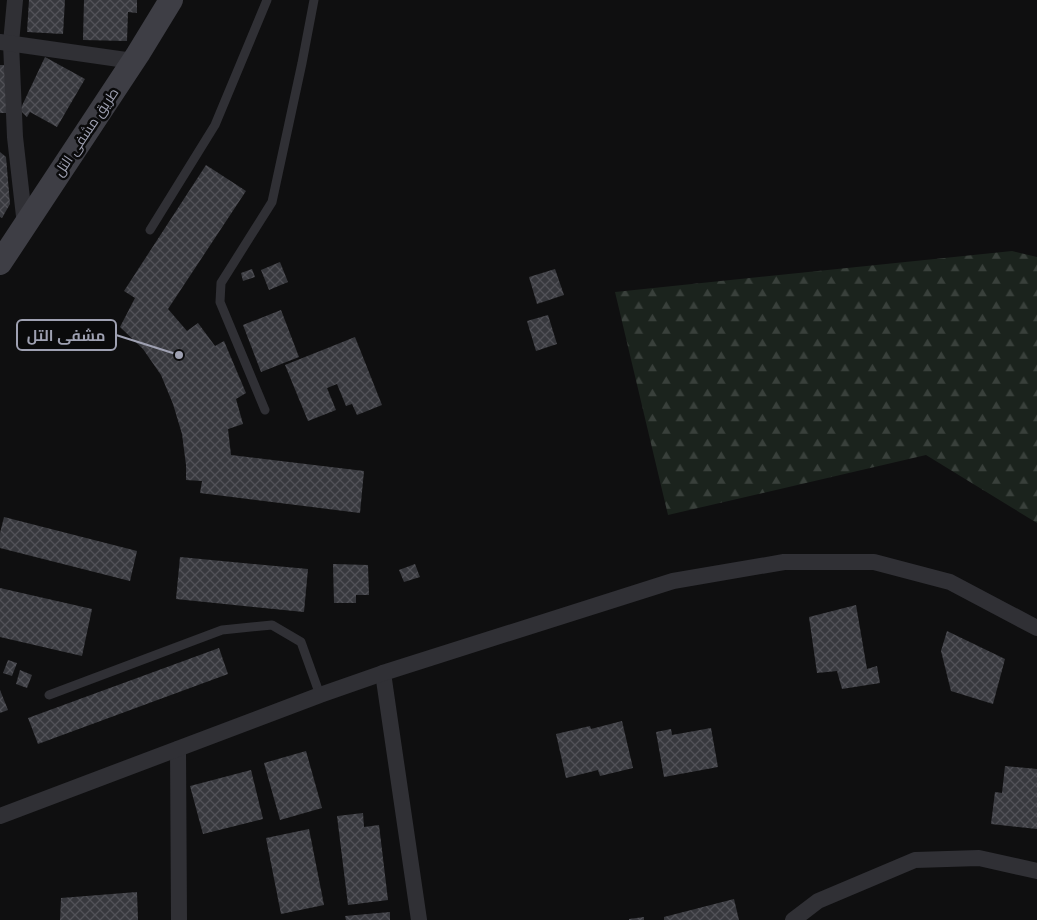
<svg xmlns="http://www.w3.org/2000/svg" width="1037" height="920" font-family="'Varela Round',Cairo,sans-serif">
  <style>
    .forest { fill: url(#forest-firs) }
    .building { fill: url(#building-cross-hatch) }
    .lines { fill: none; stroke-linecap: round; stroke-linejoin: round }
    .lane { stroke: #303035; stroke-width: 9 }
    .street { stroke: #303035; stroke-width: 16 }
    .secondary { stroke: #3e3e45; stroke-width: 24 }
    .labels { text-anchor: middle; stroke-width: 5; stroke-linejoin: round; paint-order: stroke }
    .street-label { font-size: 14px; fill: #9fa1b2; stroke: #0a0a0b }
    .leader { fill: none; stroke: #9fa1b2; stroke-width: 2 }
    .callout-dot { fill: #9fa1b2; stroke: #0a0a0b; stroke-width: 2 }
    .callout { fill: #0a0a0b; stroke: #9fa1b2; stroke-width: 2 }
    .callout-label { font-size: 15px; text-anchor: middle; font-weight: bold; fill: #9fa1b2 }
  </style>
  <defs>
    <pattern id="forest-firs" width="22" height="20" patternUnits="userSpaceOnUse" patternTransform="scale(1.25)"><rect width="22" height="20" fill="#1b231d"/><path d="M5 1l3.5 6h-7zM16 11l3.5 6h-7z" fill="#39403b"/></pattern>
    <pattern id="building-cross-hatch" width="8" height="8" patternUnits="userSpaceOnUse" patternTransform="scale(1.25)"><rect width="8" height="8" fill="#38393e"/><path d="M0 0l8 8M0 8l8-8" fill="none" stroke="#525258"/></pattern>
  </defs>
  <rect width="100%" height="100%" fill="#0f0f10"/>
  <path class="forest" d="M1012,251L1037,257V523L926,455L668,515L615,292Z"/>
  <g class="building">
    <path d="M29,0H65L63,34L27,32Z"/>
    <path d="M84,0H137V13L128,12L127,41L83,40Z"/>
    <path d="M45,57L85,79L57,127L30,112L27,117L20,110Z"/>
    <path d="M0,65H9L8,113H0Z"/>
    <path d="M0,152L6,157L10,204L2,218L0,217Z"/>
    <path d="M206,165L246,191L168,309L187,331L198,323L215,346L224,341L246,393L236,399L243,424L228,429L231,455L364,471L360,513L200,493L202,481L186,480V465L182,434L173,404L161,375L143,349L120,327L135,298L124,291Z"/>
    <path d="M280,262L288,282L269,290L261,270Z"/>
    <path d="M252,269L255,277L243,281L241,273Z"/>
    <path d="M555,269L564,295L537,304L529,277Z"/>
    <path d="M281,310L299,357L261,372L243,325Z"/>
    <path d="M548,315L557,344L536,351L527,321Z"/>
    <path d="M355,337L382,405L357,415L352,404L346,406L337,384L327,388L336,410L308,421L285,365Z"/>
    <path d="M4,517L137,551L130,581L0,548V533Z"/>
    <path d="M180,557L308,569L304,612L176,599Z"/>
    <path d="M333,564L368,565L369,595H356V603H334Z"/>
    <path d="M415,564L420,577L404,582L399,570Z"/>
    <path d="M0,588L92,609L82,656L0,637Z"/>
    <path d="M856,605L867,669L877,666L880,683L842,689L837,671L817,673L809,617Z"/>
    <path d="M947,631L1005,659L993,704L951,691L941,651Z"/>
    <path d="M219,648L228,674L38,744L28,718Z"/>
    <path d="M8,660L17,663L12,676L3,673Z"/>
    <path d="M20,670L32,675L27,688L16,684Z"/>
    <path d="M0,690L8,710L0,713Z"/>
    <path d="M622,721L633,768L600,776L598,770L566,778L556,734L590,726L591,729Z"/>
    <path d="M711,728L718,767L664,777L656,732L671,729L672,735Z"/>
    <path d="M306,751L322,808L280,820L264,763Z"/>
    <path d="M1005,766L1037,769V829L991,824L995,792L1002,793Z"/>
    <path d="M251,770L263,819L203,834L190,786Z"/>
    <path d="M363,813L364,827L379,825L388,900L348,905L337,816Z"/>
    <path d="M309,829L324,905L281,914L266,838Z"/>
    <path d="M137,892L138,920H60L61,898Z"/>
    <path d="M734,899L739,920H664V917Z"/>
    <path d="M390,912V920H346L345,916Z"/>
    <path d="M644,917V920H629V919Z"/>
  </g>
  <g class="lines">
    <g class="lane">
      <path d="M150,230L215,125L267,0"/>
      <path d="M265,410L220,302L221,283L272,202L302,63L314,0"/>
      <path d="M49,695L222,630L272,625L301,642L320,695"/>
    </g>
    <g class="street">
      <path d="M15,0L11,43L15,137L25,225"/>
      <path d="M0,42L133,61"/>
      <path d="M383,673L419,920"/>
      <path d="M178,749L179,920"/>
      <path d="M0,816L320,695L383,673L673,581L784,562H874L950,582L1037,628"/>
      <path d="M793,920L818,901L915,860L979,858L1037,871"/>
    </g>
    <path class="secondary" d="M0,263L138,54L171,0"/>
  </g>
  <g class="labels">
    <g class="street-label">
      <text transform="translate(86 132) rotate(-56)" y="5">طريق مشفى التل</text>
    </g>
  </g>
  <path class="leader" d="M179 355L116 335"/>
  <circle class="callout-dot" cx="179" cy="355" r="5"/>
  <rect class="callout" x="17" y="320" width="99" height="30" rx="5"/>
  <g class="callout-label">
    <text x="66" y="341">مشفى التل</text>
  </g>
</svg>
